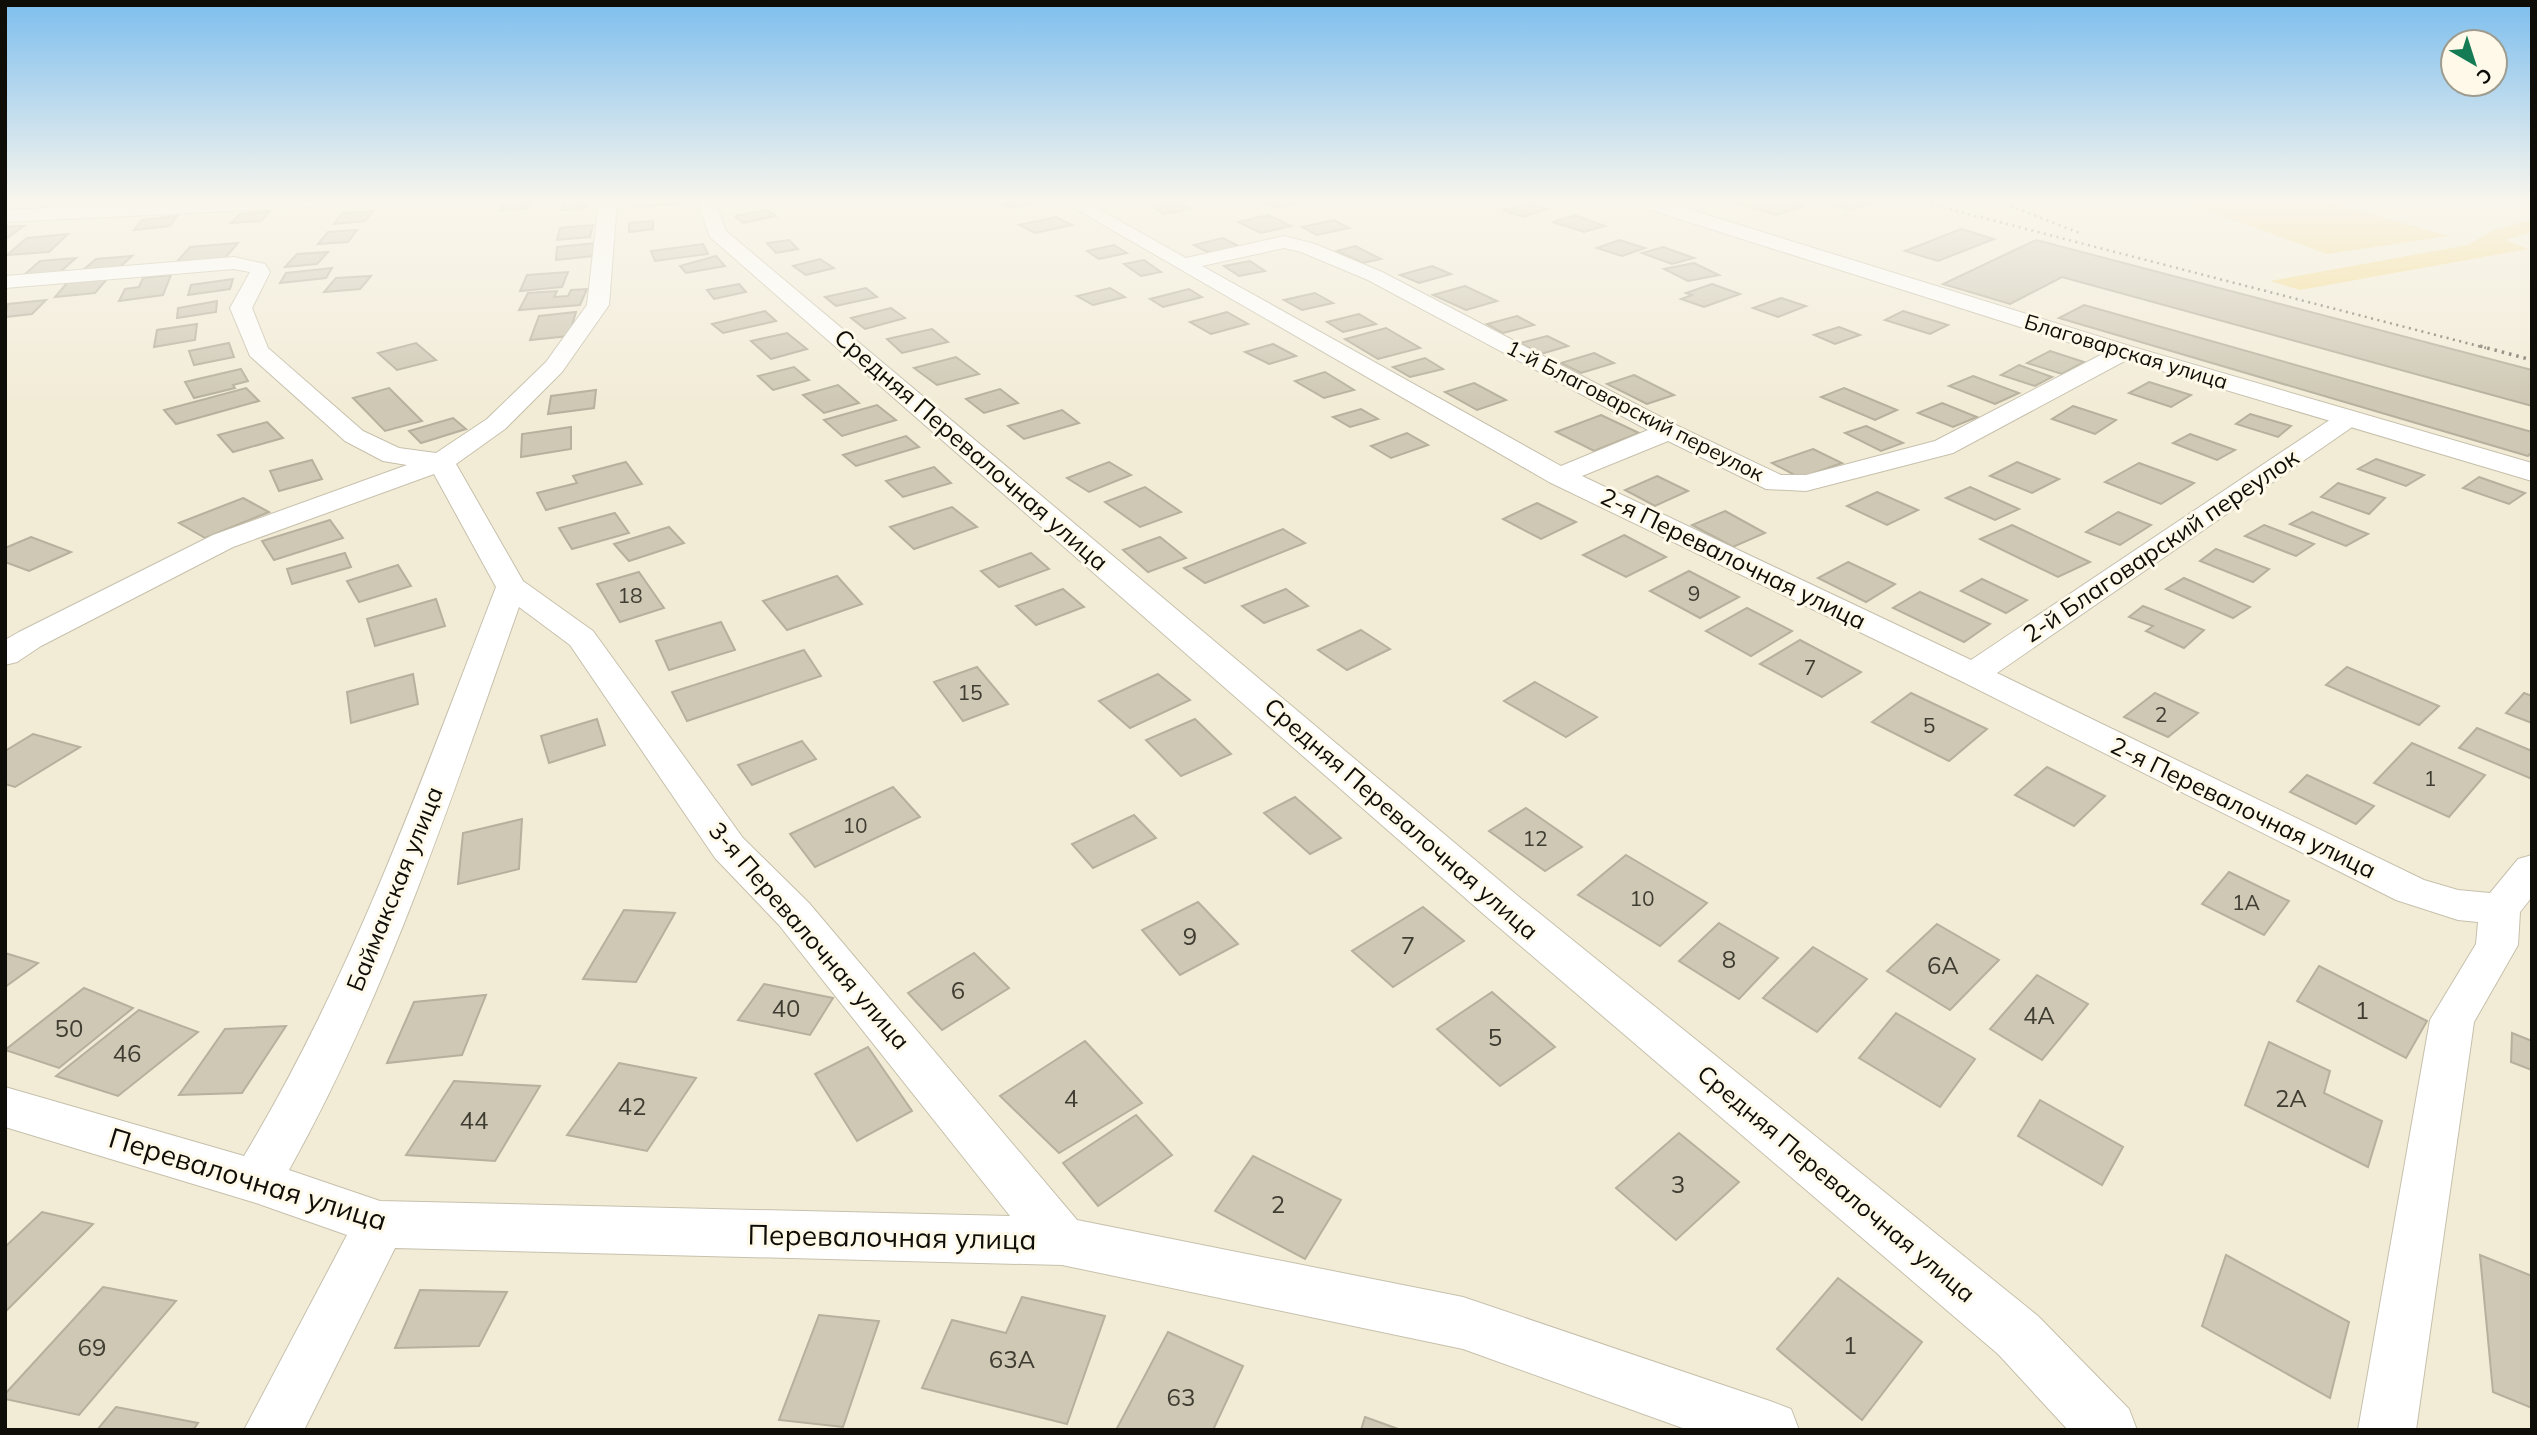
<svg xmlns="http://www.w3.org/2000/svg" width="2537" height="1435" font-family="Mulish,sans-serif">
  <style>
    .green { fill: #f4dc93 }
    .building { fill: #cec8b4; stroke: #b6b09d; stroke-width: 2 }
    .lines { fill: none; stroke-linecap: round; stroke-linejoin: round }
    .street-casing { stroke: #c6c0ac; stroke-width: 2 }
    .secondary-casing { stroke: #c6c0ac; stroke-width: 2 }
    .street { fill: #fff; fill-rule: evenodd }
    .secondary { fill: #fff; fill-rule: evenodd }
    .rail-far1 { stroke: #777366; stroke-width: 2.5; stroke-dasharray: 2 4.5; stroke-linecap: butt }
    .rail { stroke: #777366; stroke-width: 3.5; stroke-dasharray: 2.5 5; stroke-linecap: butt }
    .labels { text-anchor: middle; stroke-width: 6; stroke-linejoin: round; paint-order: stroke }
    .far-street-label { font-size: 21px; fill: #0f0d07; stroke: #fef9e9 }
    .number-label { font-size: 21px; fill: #3f3c32 }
    .street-label { font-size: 24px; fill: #0f0d07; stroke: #fef9e9 }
    .near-number-label { font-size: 24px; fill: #3f3c32 }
    .near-street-label { font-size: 28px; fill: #0f0d07; stroke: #fef9e9 }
  </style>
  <rect width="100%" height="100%" fill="#f2ecd7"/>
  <g class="green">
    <path d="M2182,201H2326L2449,236L2327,254Z"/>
    <path d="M2532,219V232L2505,240L2528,249L2300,290L2270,281L2468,245L2491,231Z"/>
  </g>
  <g class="building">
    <path d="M507,201H532L527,208L500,210Z"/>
    <path d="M566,201H591L586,208L561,210Z"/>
    <path d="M637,201H681L680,204L634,207Z"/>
    <path d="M996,201H1042L1010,208Z"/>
    <path d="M1263,201H1296L1301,203L1275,208Z"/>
    <path d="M1730,201H1787L1804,206L1776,215Z"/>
    <path d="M1821,201H1870L1874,202L1851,210Z"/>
    <path d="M1178,202L1191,209L1164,214L1151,206Z"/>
    <path d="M1527,203L1547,209L1523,217L1503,210Z"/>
    <path d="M767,210L776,216L743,223L735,216Z"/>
    <path d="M270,211L261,221L231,223L240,214Z"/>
    <path d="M373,211L365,221L334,224L342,213Z"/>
    <path d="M1268,215L1291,226L1261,233L1238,222Z"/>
    <path d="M1574,215L1605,226L1584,232L1553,222Z"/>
    <path d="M177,216L170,226L134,230L142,220Z"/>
    <path d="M1056,217L1072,225L1035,233L1019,225Z"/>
    <path d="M1334,220L1349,228L1317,235L1302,227Z"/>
    <path d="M653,221V229L629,232V223Z"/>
    <path d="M593,225L590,237L557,240L560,228Z"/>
    <path d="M24,226L7,238H5V227Z"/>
    <path d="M1961,229L1994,239L1938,261L1905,251Z"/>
    <path d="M357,230L348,242L318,244L328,232Z"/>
    <path d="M68,234L49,252L7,255L27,238Z"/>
    <path d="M1223,238L1242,248L1213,255L1194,245Z"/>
    <path d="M789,240L798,249L776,253L767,243Z"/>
    <path d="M1619,240L1645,248L1622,256L1597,248Z"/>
    <path d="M2036,240L2532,370V406L2062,277L2010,304L1943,284Z"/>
    <path d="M238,243L224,259L175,264L190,247Z"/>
    <path d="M595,243L594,256L556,260L557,247Z"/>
    <path d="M703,244L708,254L655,261L651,251Z"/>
    <path d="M1114,245L1127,253L1099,259L1087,251Z"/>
    <path d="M1355,246L1381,259L1363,263L1337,251Z"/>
    <path d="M1663,247L1694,258L1672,264L1642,253Z"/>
    <path d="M328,252L317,264L285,267L297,254Z"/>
    <path d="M132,256L120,267L83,270L96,259Z"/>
    <path d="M716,256L725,266L686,273L680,266Z"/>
    <path d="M76,258L60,272L24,275L40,261Z"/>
    <path d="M820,259L834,268L806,275L793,266Z"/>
    <path d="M1144,260L1161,272L1141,276L1124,264Z"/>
    <path d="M1250,261L1265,271L1239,276L1224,266Z"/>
    <path d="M1694,263L1719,275L1688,281L1664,269Z"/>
    <path d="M1432,266L1451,274L1419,283L1400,275Z"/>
    <path d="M332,268L326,278L280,283L286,273Z"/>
    <path d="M568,272L562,287L520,291L527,275Z"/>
    <path d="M171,275L163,295L119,301L125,289L139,287L143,278Z"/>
    <path d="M371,276L360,289L324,292L336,278Z"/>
    <path d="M107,279L95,293L55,297L67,283Z"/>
    <path d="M233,279L230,289L188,295L191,285Z"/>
    <path d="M739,284L746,292L714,299L707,290Z"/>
    <path d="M1712,284L1740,294L1704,307L1681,299L1692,295L1686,293Z"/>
    <path d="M1465,286L1497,301L1466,310L1433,295Z"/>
    <path d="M866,288L877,297L836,306L825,297Z"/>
    <path d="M1110,288L1125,297L1093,305L1077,296Z"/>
    <path d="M587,289L580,305L519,310L528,293L557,291L554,297L568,296L571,290Z"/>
    <path d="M1189,289L1202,297L1163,307L1150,299Z"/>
    <path d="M1315,293L1333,303L1302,310L1284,300Z"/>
    <path d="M1781,298L1806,306L1778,317L1753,308Z"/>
    <path d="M46,300L32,314L5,317L8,304Z"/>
    <path d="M217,301L216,312L177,318L178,308Z"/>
    <path d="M2084,305L2532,432V452L2528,456L2059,318Z"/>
    <path d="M891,308L905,318L865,329L851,318Z"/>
    <path d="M765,311L776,321L723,333L712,324Z"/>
    <path d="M1903,311L1948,325L1930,334L1885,320Z"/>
    <path d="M576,312L569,336L530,340L539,316Z"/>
    <path d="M1227,312L1248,324L1211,334L1190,322Z"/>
    <path d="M1359,314L1376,324L1343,332L1327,322Z"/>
    <path d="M1517,316L1534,325L1503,333L1487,324Z"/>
    <path d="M197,324L195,340L154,347L157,330Z"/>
    <path d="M1839,327L1860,335L1835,344L1814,335Z"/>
    <path d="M1386,328L1420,348L1378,359L1345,339Z"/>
    <path d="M932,329L948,342L902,353L887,339Z"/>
    <path d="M787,333L807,349L771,359L751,341Z"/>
    <path d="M1547,336L1568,346L1541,354L1520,343Z"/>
    <path d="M229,343L234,357L194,365L189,351Z"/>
    <path d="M416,343L436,360L397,370L378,353Z"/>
    <path d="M1273,344L1296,356L1269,364L1245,352Z"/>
    <path d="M2050,351L2084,362L2062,374L2027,363Z"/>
    <path d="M1594,353L1614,363L1581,373L1561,363Z"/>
    <path d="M956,357L979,374L937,385L914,368Z"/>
    <path d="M1425,358L1443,369L1410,377L1393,367Z"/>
    <path d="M2019,365L2052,377L2035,386L2001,375Z"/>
    <path d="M794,367L809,380L773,390L758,376Z"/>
    <path d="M241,369L248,381L233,385L235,388L194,398L185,382Z"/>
    <path d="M1325,372L1354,390L1324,398L1295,381Z"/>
    <path d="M1634,375L1674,395L1647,404L1607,384Z"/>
    <path d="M1973,376L2019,393L1995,404L1949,386Z"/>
    <path d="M2149,382L2191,395L2171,407L2129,393Z"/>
    <path d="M1474,383L1506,400L1477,410L1445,392Z"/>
    <path d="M838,385L859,403L824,413L803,395Z"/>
    <path d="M246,388L259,401L176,424L164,410Z"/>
    <path d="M389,388L422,421L385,431L353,398Z"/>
    <path d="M1844,388L1897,410L1875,420L1821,397Z"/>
    <path d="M1000,389L1018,403L984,413L966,399Z"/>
    <path d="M596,390L594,408L548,414L551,396Z"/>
    <path d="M1942,403L1977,417L1953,427L1918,413Z"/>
    <path d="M877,405L896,420L842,436L824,420Z"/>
    <path d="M2073,406L2116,420L2095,434L2052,419Z"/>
    <path d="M1361,409L1378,419L1350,427L1333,417Z"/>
    <path d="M1062,410L1079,423L1024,439L1008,426Z"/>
    <path d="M2250,414L2291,426L2278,437L2236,424Z"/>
    <path d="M1601,415L1639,433L1594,451L1556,432Z"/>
    <path d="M453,418L466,429L421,443L409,431Z"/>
    <path d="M267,422L283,438L233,452L218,435Z"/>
    <path d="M1866,426L1903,443L1881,451L1845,433Z"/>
    <path d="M571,427V449L521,457L522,434Z"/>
    <path d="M1407,433L1428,445L1391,458L1371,446Z"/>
    <path d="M2190,434L2235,450L2217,460L2173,443Z"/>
    <path d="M906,436L919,447L856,466L843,455Z"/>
    <path d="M1813,449L1842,463L1800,478L1772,463Z"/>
    <path d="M2376,459L2424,475L2406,486L2358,469Z"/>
    <path d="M312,460L322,479L279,491L270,471Z"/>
    <path d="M626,462L642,484L546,510L537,493L577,483L573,476Z"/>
    <path d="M1109,462L1131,475L1089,492L1067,478Z"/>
    <path d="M2017,462L2059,479L2032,493L1990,476Z"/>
    <path d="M2139,463L2194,483L2161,504L2105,482Z"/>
    <path d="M934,467L951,483L903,497L886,481Z"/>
    <path d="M1657,476L1688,491L1655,506L1625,490Z"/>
    <path d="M2479,477L2525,493L2509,504L2463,488Z"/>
    <path d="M2338,483L2385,498L2369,514L2321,497Z"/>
    <path d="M1145,487L1181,512L1140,527L1105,502Z"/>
    <path d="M1970,487L2019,509L1995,520L1946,498Z"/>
    <path d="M1877,492L1918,510L1887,525L1847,506Z"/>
    <path d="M243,498L269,512L205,538L179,523Z"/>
    <path d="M1537,503L1576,522L1541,539L1503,519Z"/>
    <path d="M952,507L977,527L914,549L890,527Z"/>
    <path d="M1725,511L1765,533L1733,547L1692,525Z"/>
    <path d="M2118,512L2151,525L2120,545L2086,532Z"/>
    <path d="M2312,512L2368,534L2346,546L2290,524Z"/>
    <path d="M615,513L629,533L572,549L559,528Z"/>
    <path d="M330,520L343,538L274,560L262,541Z"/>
    <path d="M2012,525L2090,562L2058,577L1980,539Z"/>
    <path d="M2264,525L2314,544L2296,556L2245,536Z"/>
    <path d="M669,527L684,543L629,561L614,544Z"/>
    <path d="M1283,529L1305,543L1205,583L1184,568Z"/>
    <path d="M1624,535L1666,557L1626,577L1583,555Z"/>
    <path d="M31,537L71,552L29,571L5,562V548Z"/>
    <path d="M1160,537L1186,558L1148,572L1123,550Z"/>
    <path d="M2216,549L2269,569L2253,582L2200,561Z"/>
    <path d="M345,553L351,567L292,584L287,569Z"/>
    <path d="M1031,553L1049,569L999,587L981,571Z"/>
    <path d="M1848,562L1895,584L1866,602L1818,578Z"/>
    <path d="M398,565L411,586L359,602L347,581Z"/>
    <path d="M1689,571L1739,597L1700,618L1650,591Z"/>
    <path d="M639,572L664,608L620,622L597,584Z"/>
    <path d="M837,576L862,604L787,630L763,601Z"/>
    <path d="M2184,578L2250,607L2233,618L2166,589Z"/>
    <path d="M1982,579L2027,600L2006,613L1961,591Z"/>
    <path d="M1063,589L1084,607L1036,625L1016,606Z"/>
    <path d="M1286,589L1308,606L1264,623L1242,606Z"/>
    <path d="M1920,592L1990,624L1964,642L1893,608Z"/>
    <path d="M436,599L445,626L375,646L367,619Z"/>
    <path d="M2143,606L2204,630L2184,648L2146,631L2153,626L2129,617Z"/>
    <path d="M1747,608L1792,631L1751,656L1706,631Z"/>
    <path d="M721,622L735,650L669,670L656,641Z"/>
    <path d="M1361,630L1390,649L1347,670L1318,650Z"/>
    <path d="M1800,640L1861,672L1822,697L1760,664Z"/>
    <path d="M804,650L821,676L687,721L672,692Z"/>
    <path d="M977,667L1008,704L963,721L934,682Z"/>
    <path d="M2347,667L2439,706L2419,725L2326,685Z"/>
    <path d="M413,674L418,704L351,723L347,692Z"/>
    <path d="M1158,674L1190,700L1130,728L1099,701Z"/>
    <path d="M1535,682L1597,717L1566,737L1504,701Z"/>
    <path d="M1911,693L1987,729L1949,761L1872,722Z"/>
    <path d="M2155,693L2198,713L2168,737L2124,717Z"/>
    <path d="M2524,693L2532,696V723L2506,713Z"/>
    <path d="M597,719L605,745L549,763L541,736Z"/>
    <path d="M1195,719L1231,754L1181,776L1146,740Z"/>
    <path d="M2477,728L2532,751V779L2459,748Z"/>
    <path d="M33,734L80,747L15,787L5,784V751Z"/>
    <path d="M802,741L816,759L752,785L738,765Z"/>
    <path d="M2412,743L2485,775L2449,817L2374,783Z"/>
    <path d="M2047,767L2105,796L2074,826L2015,795Z"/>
    <path d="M2307,775L2374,806L2356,824L2290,792Z"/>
    <path d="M893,787L920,817L815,867L790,834Z"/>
    <path d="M1295,797L1341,838L1310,854L1264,813Z"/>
    <path d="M1526,808L1582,847L1545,871L1489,831Z"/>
    <path d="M1134,815L1156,838L1093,868L1072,844Z"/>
    <path d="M522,819L519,869L458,884L463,833Z"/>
    <path d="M1626,855L1707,903L1660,946L1578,895Z"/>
    <path d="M2229,872L2289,901L2264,935L2202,904Z"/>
    <path d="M1198,902L1238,944L1180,975L1142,930Z"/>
    <path d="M1423,907L1464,941L1393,987L1352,951Z"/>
    <path d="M624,910L675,913L636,982L583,979Z"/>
    <path d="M1719,923L1778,958L1739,999L1679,961Z"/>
    <path d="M1937,924L1999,960L1950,1010L1887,971Z"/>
    <path d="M1813,947L1867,979L1817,1032L1763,998Z"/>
    <path d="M5,953L38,963L5,987Z"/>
    <path d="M974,953L1009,988L942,1030L908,993Z"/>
    <path d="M2319,966L2427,1021L2406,1058L2297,1001Z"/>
    <path d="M2037,975L2088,1004L2042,1060L1990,1029Z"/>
    <path d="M764,984L833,998L810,1035L738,1020Z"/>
    <path d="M84,988L133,1008L59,1068L5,1050Z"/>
    <path d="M1492,992L1555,1047L1500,1086L1437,1029Z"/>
    <path d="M486,995L462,1055L387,1063L414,1002Z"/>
    <path d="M139,1010L198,1032L118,1096L56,1076Z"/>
    <path d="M1896,1013L1975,1059L1940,1107L1859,1058Z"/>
    <path d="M286,1026L242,1093L179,1095L225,1029Z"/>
    <path d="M2512,1033L2532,1041V1070L2511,1062Z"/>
    <path d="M1085,1041L1142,1103L1059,1153L1000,1096Z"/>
    <path d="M2269,1042L2330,1071L2324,1093L2382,1121L2368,1167L2245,1105Z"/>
    <path d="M868,1047L912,1111L857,1141L815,1074Z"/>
    <path d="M619,1063L696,1078L647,1151L567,1135Z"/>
    <path d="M454,1081L540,1086L495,1161L406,1155Z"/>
    <path d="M2040,1100L2123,1147L2102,1185L2018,1136Z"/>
    <path d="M1136,1115L1172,1155L1098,1206L1063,1163Z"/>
    <path d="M1679,1133L1739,1182L1676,1240L1616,1188Z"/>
    <path d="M1253,1156L1341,1200L1305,1259L1215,1211Z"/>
    <path d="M42,1212L93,1224L5,1312V1247Z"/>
    <path d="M2226,1255L2349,1322L2330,1398L2202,1326Z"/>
    <path d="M2480,1255L2532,1276V1408L2493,1392Z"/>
    <path d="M1838,1278L1922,1342L1862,1420L1777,1349Z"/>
    <path d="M103,1287L176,1301L79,1415L5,1399V1394Z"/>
    <path d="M420,1290L507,1292L479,1346L395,1348Z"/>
    <path d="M1022,1297L1105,1316L1067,1424L922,1388L952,1320L1006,1333Z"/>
    <path d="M819,1315L879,1321L843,1427L779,1420Z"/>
    <path d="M1168,1332L1243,1366L1213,1430H1116Z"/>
    <path d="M116,1407L198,1423L193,1430H97Z"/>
    <path d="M1365,1417L1401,1430H1361Z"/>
  </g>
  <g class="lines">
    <defs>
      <g id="street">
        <path d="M60,201H79L67,217L60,219L51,213Z"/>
        <path d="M599,201H617L609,305L562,372L505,429L456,464L523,581L593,631L743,838L809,903L1077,1220L1463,1297L1770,1401L1791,1409L1799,1430H1688L1463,1349L1062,1265L395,1248L304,1430H244L347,1235L256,1203L5,1127V1087L244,1156C352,977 421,781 496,587L434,474L233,547L41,646L17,662L5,665V640L19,632L213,535L407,465L383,461L345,441L250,356L230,308L250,272L234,269L5,288V276L234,257L265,264L270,272L252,308L268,348L363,431L399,448L436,453L487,419L546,362L587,305ZM519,607L570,645L715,858L779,925L1010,1216L380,1201L289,1170C388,992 451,799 519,607Z"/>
        <path d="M697,201H715L726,231L1518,896L2038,1316L2129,1409L2137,1430H2068L1998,1354L1488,918L710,237Z"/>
        <path d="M1062,201H1084L1186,258L1284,236L1315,244L1382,272L1678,426L1781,475H1806L1935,441L2116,347H2132L2136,352L2132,357L1953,453L1806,491L1766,489L1668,441L1582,476L1971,660L2340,413L2349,410L2358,413L2362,418L2358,423L1997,673L2424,880L2458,890L2490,893L2518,859L2532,855V897L2520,912L2518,945L2474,1022L2416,1430H2358L2430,1020L2476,944L2478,922L2458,920L2396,900L1961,681L1549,482ZM1284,248L1301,252L1368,280L1648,430L1561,466L1202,266Z"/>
      </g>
      <g id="secondary">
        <path d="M190,201H321L318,205L311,207L5,222V210Z"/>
        <path d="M1632,201H1662L2133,347L2532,463V481L2115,357L1635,205Z"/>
      </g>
    </defs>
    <use href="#street" class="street-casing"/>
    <use href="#secondary" class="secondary-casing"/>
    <use href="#street" class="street"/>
    <use href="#secondary" class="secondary"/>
    <g class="rail-far1">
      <path d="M1918,201L2486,348"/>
      <path d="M1998,201L2082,234"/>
    </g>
    <path class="rail" d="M2480,346L2532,360"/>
  </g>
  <linearGradient id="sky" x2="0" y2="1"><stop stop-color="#7dbeee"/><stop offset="0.5" stop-color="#f9f6ed"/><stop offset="1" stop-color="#f9f6ed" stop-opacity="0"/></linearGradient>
  <rect width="2537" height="402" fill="url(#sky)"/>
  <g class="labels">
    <g class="far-street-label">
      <text transform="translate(2126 352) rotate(17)" y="7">Благоварская улица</text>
      <text transform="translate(1635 411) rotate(27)" y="7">1-й Благоварский переулок</text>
    </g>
    <g class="number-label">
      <text x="1694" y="601">9</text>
      <text x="630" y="603">18</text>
      <text x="1810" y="675">7</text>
      <text x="970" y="700">15</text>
      <text x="2161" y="722">2</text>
      <text x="1929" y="733">5</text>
      <text x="2430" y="786">1</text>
      <text x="855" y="833">10</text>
      <text x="1535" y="846">12</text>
      <text x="1642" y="906">10</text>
      <text x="2246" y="910">1А</text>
    </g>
    <g class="street-label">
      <text transform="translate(971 450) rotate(41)" y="8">Средняя Перевалочная улица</text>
      <text transform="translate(2161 546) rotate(-34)" y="8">2-й Благоварский переулок</text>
      <text transform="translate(1733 559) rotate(26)" y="8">2-я Перевалочная улица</text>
      <text transform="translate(2243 808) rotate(26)" y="8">2-я Перевалочная улица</text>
      <text transform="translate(1401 819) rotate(41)" y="8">Средняя Перевалочная улица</text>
      <text transform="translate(395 889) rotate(-68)" y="8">Баймакская улица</text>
      <text transform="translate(809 936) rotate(49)" y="8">3-я Перевалочная улица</text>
      <text transform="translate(1836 1184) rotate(40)" y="8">Средняя Перевалочная улица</text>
    </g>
    <g class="near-number-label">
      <text x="1190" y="945">9</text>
      <text x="1408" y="954">7</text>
      <text x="1729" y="968">8</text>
      <text x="1943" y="974">6А</text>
      <text x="958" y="999">6</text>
      <text x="786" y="1017">40</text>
      <text x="2362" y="1019">1</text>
      <text x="2039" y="1024">4А</text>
      <text x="69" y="1037">50</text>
      <text x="1495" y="1046">5</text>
      <text x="127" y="1062">46</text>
      <text x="1071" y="1107">4</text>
      <text x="2291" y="1107">2А</text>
      <text x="632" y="1115">42</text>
      <text x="474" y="1129">44</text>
      <text x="1678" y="1193">3</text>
      <text x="1278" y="1213">2</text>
      <text x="1850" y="1354">1</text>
      <text x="92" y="1356">69</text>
      <text x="1012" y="1368">63А</text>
      <text x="1181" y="1406">63</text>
    </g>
    <g class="near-street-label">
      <text transform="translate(248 1179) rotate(17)" y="10">Перевалочная улица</text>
      <text transform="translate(892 1237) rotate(1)" y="10">Перевалочная улица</text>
    </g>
  </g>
  <rect width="2537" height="1435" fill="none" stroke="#0f0d07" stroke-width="14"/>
  <g transform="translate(2474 63) rotate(141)"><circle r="33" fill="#fef9e9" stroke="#9e9b8f" stroke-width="2"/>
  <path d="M0-5L12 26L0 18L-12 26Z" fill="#147b55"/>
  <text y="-10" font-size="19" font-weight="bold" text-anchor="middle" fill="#0f0d07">С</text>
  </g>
</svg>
